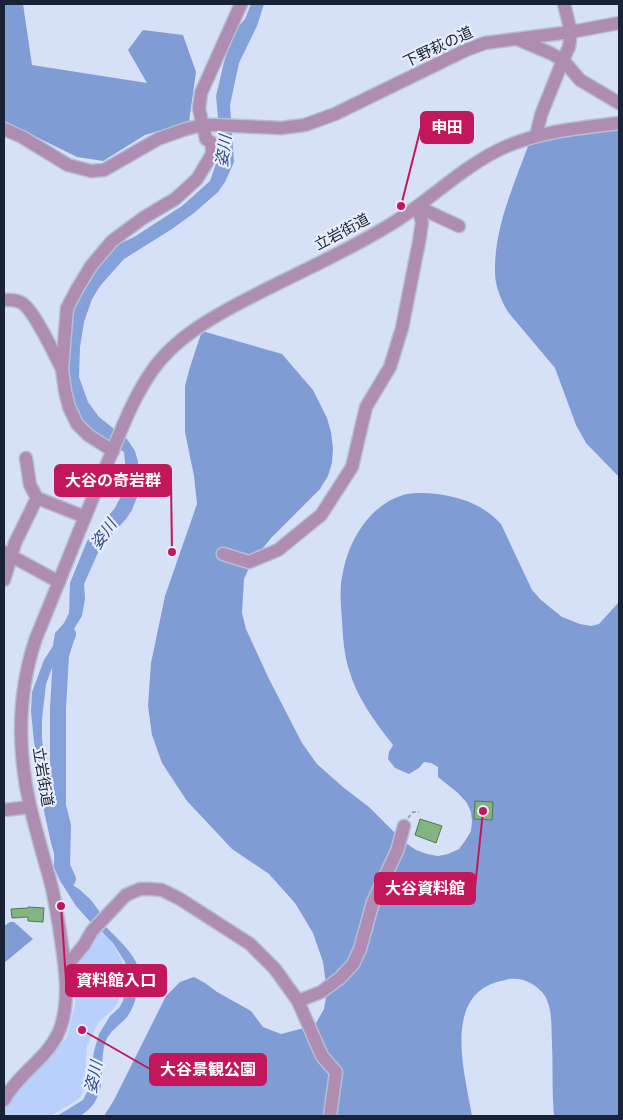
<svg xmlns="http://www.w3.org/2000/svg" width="623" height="1120" font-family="'Source Sans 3','Noto Sans JP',sans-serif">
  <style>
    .green { fill: #b9d0fc }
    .forest { fill: #809cd5 }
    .water { fill: #85a1da }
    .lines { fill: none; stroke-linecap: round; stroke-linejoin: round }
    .river { stroke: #85a1da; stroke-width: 16 }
    .building { fill: #83b582; stroke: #507b50 }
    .minor-casing { stroke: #b4bfd4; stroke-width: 15 }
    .path { stroke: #9ba6bb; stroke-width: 2; stroke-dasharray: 4 2.5; stroke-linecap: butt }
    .minor { stroke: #af8cb2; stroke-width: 12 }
    .labels { text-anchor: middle; stroke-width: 4.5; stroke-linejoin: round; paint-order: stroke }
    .street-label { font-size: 15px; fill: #192337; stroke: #e8eef9 }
    .water-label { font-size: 16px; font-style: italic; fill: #2d4b90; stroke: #e8eef9 }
    .leader { fill: none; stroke: #c2185b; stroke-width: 2 }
    .callout-dot { fill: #c2185b; stroke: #e8eef9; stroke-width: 2 }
    .callout { fill: #c2185b; stroke: #c2185b; stroke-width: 2 }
    .callout-label { font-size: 16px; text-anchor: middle; font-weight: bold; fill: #fff }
  </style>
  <rect width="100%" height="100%" fill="#d6e1f7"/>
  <path class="green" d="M100,932L111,941L121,958L123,966L122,981L118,1002L112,1010L98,1023L87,1046L84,1089L80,1098L51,1116H4V1111L15,1094L58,1048L67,1037L75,1005V988L72,974L82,956Z"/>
  <g class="forest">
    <path d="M4,4H23L32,65L147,83L128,50L143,30L183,35L196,72L189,122L145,135L103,161L77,157L4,121Z"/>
    <path d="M619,127V477L586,443L576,425L555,368L508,312C501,300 495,286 495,272C494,227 515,182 530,141Z"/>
    <path d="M202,331L282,354L313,390L327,418L331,432L333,449L332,463L328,476L320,489L272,537L258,554L249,568L244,579L242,613L246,629L269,679L302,743L317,764L344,788L369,807L403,841L416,850L427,854L438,856L448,854L459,849L465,841L471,831L472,821L471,812L467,803L458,793L438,777V767L431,763L424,762L419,768L409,774L395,768L388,759L389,752L393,745C375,722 357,698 349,670C344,654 343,638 342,621C341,605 339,588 343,572C349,540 370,505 403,495C414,492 426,493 437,494C462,497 485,506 501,524L532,590L541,600L562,617L580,624L591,626L599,624L619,602V1116H554C552,1093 553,1068 552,1044C551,1028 553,1010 545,996C537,984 523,977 509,979C502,981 494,982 487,986C445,1008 466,1079 472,1116H104L114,1100L166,996L180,982L194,977L205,983L217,992L251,1011L263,1027L281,1034L308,1027L316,1023L324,1009L327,992L323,962L313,933L295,903L269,874L232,849L187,801L162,763L152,735L148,706L151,663L165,596L197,504L194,476L185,432V386L190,367Z"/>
    <path d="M10,922H14L33,939L4,963V926Z"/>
  </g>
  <g class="water">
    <path d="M251,4H264L257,26L239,63L230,105L234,162L225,182L218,192L194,213L172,229L124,259L100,286L92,299L84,322L80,347L79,377L88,402L99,417L127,439L135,451L138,462L137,497L132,510L126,519L101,546L84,584L85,599L82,616L74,629L65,651L52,668L46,684L42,719V739L46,775L45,785L55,824L57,835L64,866L74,886L79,889L91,900L99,911L100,915L93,925L76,906L64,887L51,843L38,783L39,770L34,742L31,711L32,692L44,660L53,646L55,633L64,623L69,613L70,583L87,541L115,508L124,490L126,472L124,452L89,430L81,419L68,384L70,316L77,297L97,268L119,244L134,237L182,206L210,181L221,149L216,96L224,62L234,31L245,19Z"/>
    <path d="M106,927C115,936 131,951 136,962C142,977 137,1004 127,1017C119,1026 109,1031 105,1043C99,1064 107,1087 92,1106C89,1109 84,1114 80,1116C74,1118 64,1116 57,1116L83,1100L88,1090L94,1051L99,1034L110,1016L119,1008L123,1001L128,971L125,962L113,943L102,932Z"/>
  </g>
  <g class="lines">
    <path class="river" d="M68,634L66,639L61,655L58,709V806L63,826L62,866L68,879"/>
  </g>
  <g class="building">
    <path d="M475,801L493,802L492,820L474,819Z"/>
    <path d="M420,819L442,826L436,843L415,835Z"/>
    <path d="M28,907L44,908L43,922L28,921V917L12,918L11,909L28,908Z"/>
  </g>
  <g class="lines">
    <defs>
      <g id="minor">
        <path d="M564,4L571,32L619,23"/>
        <path d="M517,39L550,53L563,60L580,80L619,103"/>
        <path d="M4,129L22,137L68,165L91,171L104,170L158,139L183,130L202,125H214L281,128L305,125L335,114L466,50L485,43L571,32L569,47L563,60L541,115L536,136"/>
        <path d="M418,207L459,226"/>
        <path d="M4,300C9,300 14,299 20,302C33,307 54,354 62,369"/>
        <path d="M113,451L88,435L77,424L69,407L65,391L62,369L67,308L77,289L91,266L112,241L143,218L175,199L197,179L212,154V143L206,139L199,109L201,93L241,4"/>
        <path d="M26,458L30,485L37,498L85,517"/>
        <path d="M4,552L59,582"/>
        <path d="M223,554L249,562L278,550L321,515L352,467L366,407L390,367L402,328L419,242L422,223L418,207"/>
        <path d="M4,580L15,543L37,498"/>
        <path d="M4,810L30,807"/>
        <path d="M65,968L84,945L92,931L126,895L140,889H150L162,890L180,899L250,944L275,969L298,1001L322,1056L336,1072L330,1116"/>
        <path d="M298,1001L321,992L340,978L353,964L360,949L373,902L397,851L404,826"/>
        <path d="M4,1100C19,1072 51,1057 61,1026C70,998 65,967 61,939C58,919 55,899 50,880C43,855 36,831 30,806C17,749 17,694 36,638C61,578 84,517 110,457C122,428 134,396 152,371C175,337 216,315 251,297C297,273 344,253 388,226C429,202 462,166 505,147C541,131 581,128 619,123"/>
      </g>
    </defs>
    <use href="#minor" class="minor-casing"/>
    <path class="path" d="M408,818L413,812H419"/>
    <use href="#minor" class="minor"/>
  </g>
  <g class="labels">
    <g class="street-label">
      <text transform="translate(438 47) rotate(-25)" y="5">下野萩の道</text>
      <text transform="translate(342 232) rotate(-28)" y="5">立岩街道</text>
      <text transform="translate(43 777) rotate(81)" y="5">立岩街道</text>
    </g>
    <g class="water-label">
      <text transform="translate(223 151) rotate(-83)" y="6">姿川</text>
      <text transform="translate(103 534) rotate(-55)" y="6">姿川</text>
      <text transform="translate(93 1077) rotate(-78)" y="6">姿川</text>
    </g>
  </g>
  <path class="leader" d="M401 206L421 127M172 552L171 480M483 811L475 888M61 906L66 980M82 1030L150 1069"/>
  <g class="callout-dot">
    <circle cx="401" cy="206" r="5"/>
    <circle cx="172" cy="552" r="5"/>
    <circle cx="483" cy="811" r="5"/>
    <circle cx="61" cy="906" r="5"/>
    <circle cx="82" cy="1030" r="5"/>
  </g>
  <g class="callout">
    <rect x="421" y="112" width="52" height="31" rx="5"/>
    <rect x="55" y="465" width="116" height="31" rx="5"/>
    <rect x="375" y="873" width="100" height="31" rx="5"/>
    <rect x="66" y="965" width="100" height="31" rx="5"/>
    <rect x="150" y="1054" width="116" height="31" rx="5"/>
  </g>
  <g class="callout-label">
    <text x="447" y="133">申田</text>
    <text x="113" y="486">大谷の奇岩群</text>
    <text x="425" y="894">大谷資料館</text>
    <text x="116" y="986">資料館入口</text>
    <text x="208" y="1075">大谷景観公園</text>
  </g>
  <rect width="623" height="1120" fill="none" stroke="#192337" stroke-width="10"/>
</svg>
